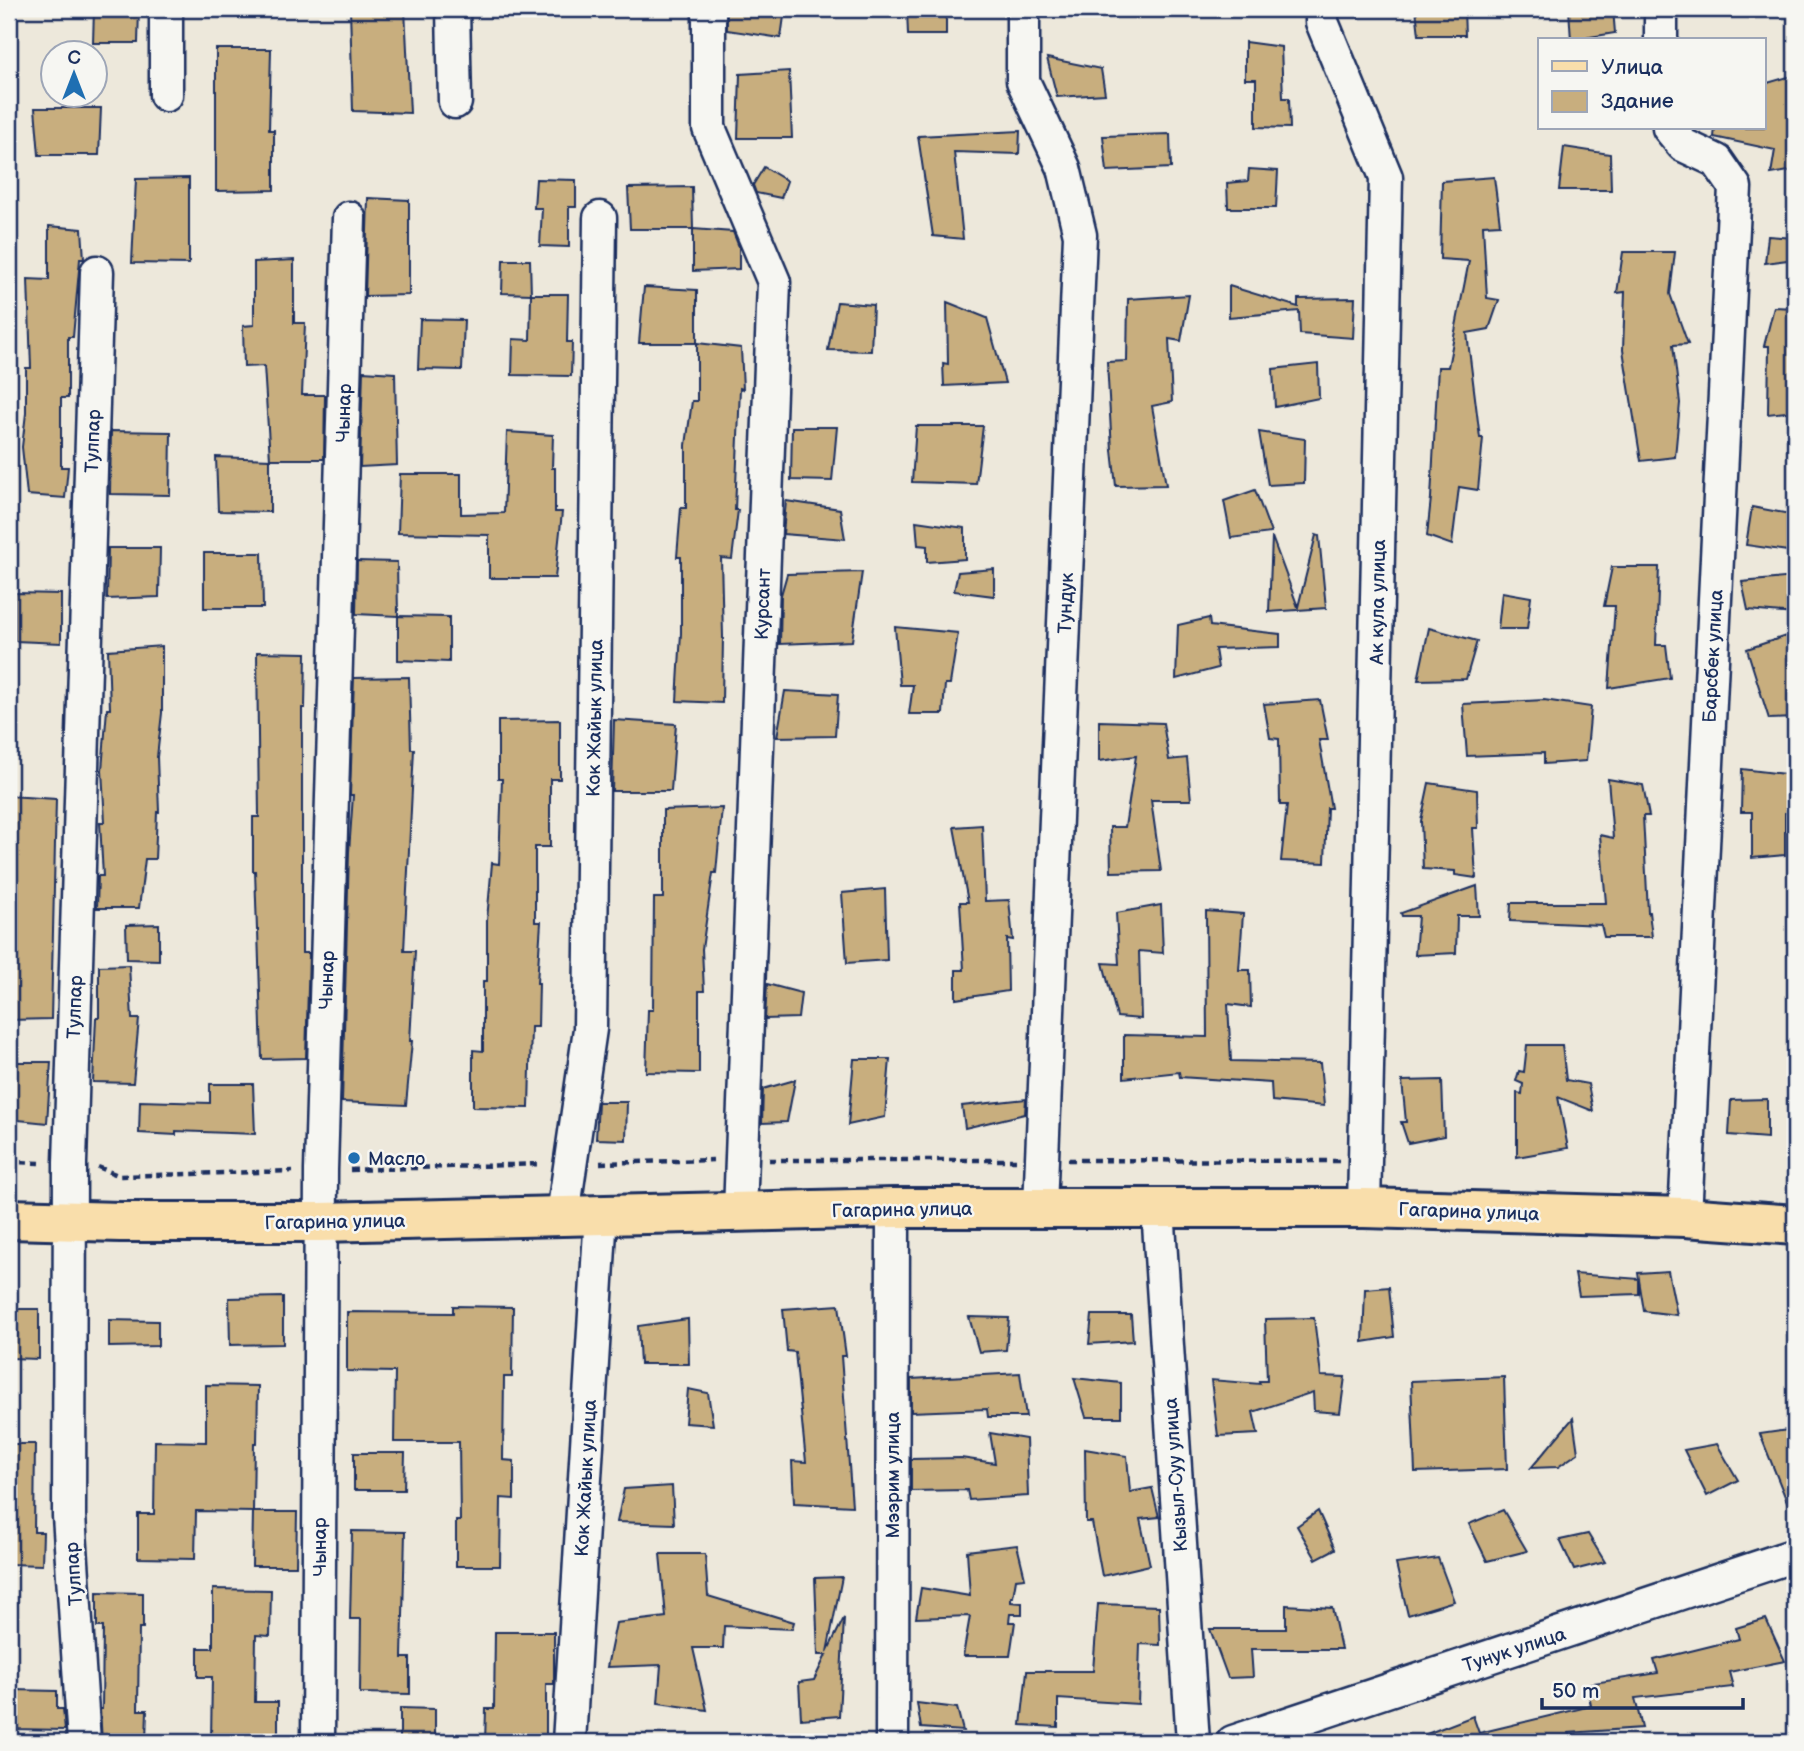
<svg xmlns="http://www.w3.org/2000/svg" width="1804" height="1751" font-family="'Balsamiq Sans',sans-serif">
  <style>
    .building { fill: #c8ae7e; stroke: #1b2f5e; stroke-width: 2 }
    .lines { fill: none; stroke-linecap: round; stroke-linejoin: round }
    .minor-casing { stroke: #1b2f5e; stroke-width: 37 }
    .major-casing { stroke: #1b2f5e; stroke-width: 44 }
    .path { stroke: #1b2f5e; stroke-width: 4.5; stroke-dasharray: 7 5; stroke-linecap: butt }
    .minor { stroke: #f6f6f2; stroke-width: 32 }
    .major { stroke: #f9deab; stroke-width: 38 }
    .poi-dot { fill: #1f6fb2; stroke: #f6f6f2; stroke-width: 2.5 }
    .labels { text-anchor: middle; stroke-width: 5; stroke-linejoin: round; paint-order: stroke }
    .street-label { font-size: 19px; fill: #1b2f5e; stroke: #f6f6f2 }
    .poi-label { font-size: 19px; fill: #1b2f5e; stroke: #f6f6f2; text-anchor: start }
  </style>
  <rect width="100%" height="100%" fill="#ede8db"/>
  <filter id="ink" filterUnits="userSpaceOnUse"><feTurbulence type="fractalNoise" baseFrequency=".0143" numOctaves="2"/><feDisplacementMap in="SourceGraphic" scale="14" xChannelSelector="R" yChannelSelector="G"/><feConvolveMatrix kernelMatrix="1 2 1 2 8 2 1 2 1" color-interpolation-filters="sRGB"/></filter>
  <g filter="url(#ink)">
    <g class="building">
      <path d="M94,9H139L138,43H93Z"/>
      <path d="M350,9H405L410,113L353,111Z"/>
      <path d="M727,9H785L781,38L727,30Z"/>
      <path d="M907,9H946V35H908Z"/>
      <path d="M1416,9L1464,10L1465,35H1419Z"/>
      <path d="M1569,9H1613L1615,33L1571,40Z"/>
      <path d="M1245,42L1281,47L1283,98H1289L1290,128L1256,127V79H1245Z"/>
      <path d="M216,49H271L269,130H274V190L216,191Z"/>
      <path d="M1047,58L1101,69L1105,94L1057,97Z"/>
      <path d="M789,71L792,138H738L740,74Z"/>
      <path d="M1795,75V170L1771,174L1775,150L1714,137L1715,128H1764V84Z"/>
      <path d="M35,108H101L99,155H39Z"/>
      <path d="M1020,131L1019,154L954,152L963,239L933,236L918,136Z"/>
      <path d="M1170,134L1171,168L1107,171L1103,136Z"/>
      <path d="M1564,147L1610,154L1611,190H1559Z"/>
      <path d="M764,167L787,181L781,198L756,193L753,185Z"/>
      <path d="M1249,169L1278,171L1276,208H1228L1227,183L1248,181Z"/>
      <path d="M1494,177L1500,224L1483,225L1487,298L1499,300L1489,329L1467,333L1480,438H1483L1478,490L1459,487L1452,545L1427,536L1431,498L1438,367H1448L1469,261L1440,259L1442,181Z"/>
      <path d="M189,178V264L132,263L136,179Z"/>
      <path d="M536,179L576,180V207H569V247L540,246L542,208H534Z"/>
      <path d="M692,187L693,229H630L628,188Z"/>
      <path d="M368,198L409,200V295L365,296Z"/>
      <path d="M49,226L82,229L84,259H80L73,337H68V398H61V467H68L65,498L27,495L22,447L26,413V368H31L28,279L49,280Z"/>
      <path d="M693,229L733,232L739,247V269L693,271Z"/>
      <path d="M1768,236L1795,238V259L1765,263Z"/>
      <path d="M1623,252H1675L1670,294L1688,344L1673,345L1680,403L1675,457L1641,461L1623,350L1625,292L1617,293Z"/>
      <path d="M294,260V323H305L302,395H325L324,459H270L264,366L244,367L243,326L254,325V262Z"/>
      <path d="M503,260H530L531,294L502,293Z"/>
      <path d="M1229,286L1298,307V299L1355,298L1353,338L1300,334L1299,311L1229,317Z"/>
      <path d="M644,287L697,290V343H639Z"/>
      <path d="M531,294H568L567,342H572L571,376L512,375L513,339L530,340Z"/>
      <path d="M1189,295L1181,341L1169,339L1172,402L1152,406L1166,485L1116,486L1112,450L1107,362L1127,361L1128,299Z"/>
      <path d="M837,302L873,305L871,351L828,350Z"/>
      <path d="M947,302L987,318L1005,383L944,386L943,363L948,364Z"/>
      <path d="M1774,307L1795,308V411L1768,414L1769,346H1764Z"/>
      <path d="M420,319L464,320L462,370L418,369Z"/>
      <path d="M697,343L741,348L743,389L740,388L735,510H738L732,559L721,558L723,636L722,703L677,701L681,633V557H677L681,508H686V445L692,401H697Z"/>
      <path d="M1318,364L1319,398L1275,407L1273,369Z"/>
      <path d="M363,371L395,373L397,465L360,467Z"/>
      <path d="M916,426H983L976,484L912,482Z"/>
      <path d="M792,427H837L832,481L791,480Z"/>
      <path d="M111,431L171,432L170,495L110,494Z"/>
      <path d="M507,432L553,435L552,468H555V512H562L555,578H489V535L398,533L400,474H461V514L504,513Z"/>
      <path d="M1259,432L1305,439L1304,483L1268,485Z"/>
      <path d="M216,457L270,459V512L218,511Z"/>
      <path d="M1255,490L1271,533L1231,538L1224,501Z"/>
      <path d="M786,501L840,509L845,539L783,534Z"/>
      <path d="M1752,507L1795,515V552L1746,545Z"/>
      <path d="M916,521L965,528V559L927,562V546L918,545Z"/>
      <path d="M1316,535L1319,536L1326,608L1269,612L1272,537L1298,607Z"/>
      <path d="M108,548H160L159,597L107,599Z"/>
      <path d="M204,553H262L263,608H204Z"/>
      <path d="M357,561L397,562L398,616L356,614Z"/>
      <path d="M1612,567H1659L1656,645H1666L1670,678L1609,688L1615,606H1604Z"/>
      <path d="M994,569V596L954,591L958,572Z"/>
      <path d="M862,572L852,641L780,644L781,595L787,574Z"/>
      <path d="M1795,577V614L1748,610L1742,582Z"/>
      <path d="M1502,592L1531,597L1527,629H1498Z"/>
      <path d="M15,593L61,594V643L15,641Z"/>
      <path d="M398,616L449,617V662L398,660Z"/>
      <path d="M1209,618L1210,626L1280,634V647L1215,649L1218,668L1176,679L1178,625Z"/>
      <path d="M895,627L958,633L950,684H945L943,714H909L913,685H900Z"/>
      <path d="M1429,628L1477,641L1466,679L1418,680Z"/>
      <path d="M1795,633V718L1769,719L1747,649Z"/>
      <path d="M162,646V713L157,757L159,812H157L155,859H145L139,908H97L98,876H103L100,822H105L102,770L107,709H110L108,650Z"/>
      <path d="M257,652L306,653L305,708H302V953H309L306,1058L262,1059L258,930H257L255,871H253V817H259Z"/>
      <path d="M409,677L411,749H414L404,951H415L410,1041H412L406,1105L342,1102L349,852L353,795H350L354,678Z"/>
      <path d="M785,691L838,694L835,736L777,737Z"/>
      <path d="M1320,700L1328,740H1319L1331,808H1327L1325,863L1281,861L1287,805H1280L1279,739L1270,738L1264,704Z"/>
      <path d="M1544,700L1591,707L1586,761L1544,764V753L1467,756L1463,704Z"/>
      <path d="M560,720V779H550V847H535V922H541L537,983H539L538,1027H531L529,1108L473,1107V1050L483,1051V981H487V920L492,863L499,864L502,779H498V721Z"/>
      <path d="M614,720L676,724L671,791H612Z"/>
      <path d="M1099,721L1163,723L1169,760L1187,758L1191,800H1151L1161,871L1111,872L1110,827H1125L1136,756L1099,761Z"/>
      <path d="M1742,769L1793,775L1795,813H1785V855L1752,858V812H1741Z"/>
      <path d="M1608,779L1643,785L1649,816H1643L1648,912H1649L1652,937H1604L1601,925L1510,921L1511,903H1606L1600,835L1613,838Z"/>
      <path d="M1429,783L1477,790L1478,828H1473L1476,878L1455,875V871L1423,869L1421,821Z"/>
      <path d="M9,796L56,799L51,1019L9,1020Z"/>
      <path d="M722,808L716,873H713L702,949L704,991H699V1073L646,1072L648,1010H653L654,898H663V810Z"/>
      <path d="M982,825L985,901L1009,900L1013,940L1007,939L1008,991L956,999V970H964L960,902H968L954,827Z"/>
      <path d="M1477,886L1479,916H1457L1456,953L1415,955L1418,916H1402L1401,913Z"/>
      <path d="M885,889L887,960L847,963L842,893Z"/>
      <path d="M1161,905L1163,953L1139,951L1141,1019L1117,1017L1103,963L1119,964L1116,913Z"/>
      <path d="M1206,911L1243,914L1239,970H1250L1251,1007L1228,1004L1231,1061L1320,1063L1324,1106L1272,1101L1271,1083L1180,1077L1179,1072L1124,1078V1035L1207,1037Z"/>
      <path d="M159,924V960L127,959L126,925Z"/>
      <path d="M129,965L132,1019H139L133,1083L93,1082L96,1018H99V966Z"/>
      <path d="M767,984L801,993L798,1018L765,1019Z"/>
      <path d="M1527,1045H1562L1566,1080L1588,1084L1593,1111L1558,1097L1568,1148L1517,1157V1093L1522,1094L1523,1084L1516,1081L1519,1071L1524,1072Z"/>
      <path d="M854,1059H890L885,1117L848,1125Z"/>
      <path d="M9,1062H51L47,1123L9,1119Z"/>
      <path d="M795,1080L787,1122L762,1123L763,1089Z"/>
      <path d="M1442,1080L1444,1136L1408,1143L1401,1122H1406L1402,1081Z"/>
      <path d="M210,1084H253L255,1134L176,1131V1135L139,1133L140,1101L210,1103Z"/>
      <path d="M1026,1099L1025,1114L965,1128L962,1106Z"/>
      <path d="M1767,1099V1138L1729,1135L1731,1100Z"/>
      <path d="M598,1102H627L626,1140L596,1139Z"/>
      <path d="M1668,1271L1677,1315L1644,1311L1639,1280V1294L1579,1296L1575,1274L1639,1279L1638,1273Z"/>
      <path d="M1389,1287L1394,1337L1363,1342L1365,1289Z"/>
      <path d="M283,1297V1344L230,1345L229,1298Z"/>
      <path d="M839,1305L846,1356H841L852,1506L794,1503L792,1461L806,1462L795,1352L787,1351L783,1309Z"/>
      <path d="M453,1306L513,1307L512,1377H504L503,1460L514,1461V1499L501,1498L500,1566H456V1521H460L459,1442H394L395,1372L347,1371V1312L453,1313Z"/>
      <path d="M9,1309H39V1359L9,1358Z"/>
      <path d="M1092,1315H1131L1133,1341L1089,1344Z"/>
      <path d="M969,1317L1009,1318L1006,1350L979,1352Z"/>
      <path d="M1314,1318L1321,1376L1345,1377L1340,1413L1314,1411L1313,1392L1253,1412L1258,1434L1218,1436L1211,1380L1260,1384L1259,1381H1267L1265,1319Z"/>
      <path d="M688,1319L689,1364H640L638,1326Z"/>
      <path d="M109,1320L158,1321V1346L109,1347Z"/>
      <path d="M1020,1373L1026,1417H988L987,1409L911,1412V1379Z"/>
      <path d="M1504,1377L1507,1469L1415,1472L1411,1381Z"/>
      <path d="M1074,1378L1121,1383V1417H1086Z"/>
      <path d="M206,1385L258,1386L257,1443H254L253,1512L196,1511L195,1559L138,1558V1514H154L155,1441L206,1442Z"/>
      <path d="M688,1389L708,1393L713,1425L685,1423Z"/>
      <path d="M1573,1418L1578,1453L1558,1467L1531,1468Z"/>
      <path d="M1795,1429V1519H1794L1760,1434Z"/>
      <path d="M990,1433L1026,1439L1028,1496L969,1500L967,1490L911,1491V1459L961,1458L995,1463Z"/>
      <path d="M9,1444H35L34,1532H43L42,1565L9,1564Z"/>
      <path d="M1717,1444L1738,1480L1707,1496L1684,1450Z"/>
      <path d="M1085,1449L1127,1456L1130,1492L1152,1488L1159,1517L1140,1519L1150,1565L1102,1576L1092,1522H1086Z"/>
      <path d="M354,1453H405L404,1490H354Z"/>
      <path d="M672,1486L674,1524L617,1522L624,1489Z"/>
      <path d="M1503,1510L1527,1551L1487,1561L1469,1524Z"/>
      <path d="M1318,1511L1335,1549L1316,1559L1297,1526Z"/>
      <path d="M253,1512H297L296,1566H252Z"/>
      <path d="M352,1531L405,1532L402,1658H410V1694L360,1693L361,1619H350Z"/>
      <path d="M1588,1534L1605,1562L1574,1570L1560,1540Z"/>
      <path d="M1017,1545L1025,1578L1016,1579L1013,1597H1011V1602L1022,1603V1614H1010L1009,1622H1015L1010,1656H963L970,1616L916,1618L921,1588L970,1596L967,1551Z"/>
      <path d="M660,1554H705L708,1596L794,1622L792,1629L724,1626L723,1648H693L707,1710L658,1703L661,1665L607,1667L616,1623L666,1617Z"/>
      <path d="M1438,1558L1454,1601L1408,1615L1396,1564Z"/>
      <path d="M842,1577L827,1652L844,1618L839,1716L801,1719L799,1682L814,1680L826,1655H818L815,1578Z"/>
      <path d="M213,1589L271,1590L270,1636L256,1635L255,1702H278V1742L211,1741L212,1677H198V1648H213Z"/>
      <path d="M97,1592L143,1593V1628H139L138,1710H147L146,1742H102L100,1709H102L103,1627H97Z"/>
      <path d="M1098,1604L1159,1606L1160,1645L1140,1644L1138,1704L1058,1699V1727L1021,1725L1027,1671H1093Z"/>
      <path d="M1286,1605L1332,1608L1341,1649H1251L1253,1677L1228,1678L1210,1629H1286Z"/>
      <path d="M1766,1619L1785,1661L1729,1672L1733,1687L1635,1698L1642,1728L1569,1733L1573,1742H1411V1740L1473,1716L1479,1733L1591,1706L1587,1684L1658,1673L1654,1660L1739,1639L1736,1628Z"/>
      <path d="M495,1632H554V1684H546V1742H485L486,1709H494Z"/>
      <path d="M13,1690L57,1691V1709H63L65,1730L13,1729Z"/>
      <path d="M917,1703L957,1708L963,1731L921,1728Z"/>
      <path d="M400,1708L435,1709V1742H400Z"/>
    </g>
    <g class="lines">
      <defs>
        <g id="minor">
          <path d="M453,9L455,102"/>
          <path d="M709,9V128L774,282L740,1212"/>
          <path d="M1023,9V81L1064,168L1080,235L1040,1207"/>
          <path d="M1322,9V22L1386,177L1364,1208"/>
          <path d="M1661,9V40"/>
          <path d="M166,95V9"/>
          <path d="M1669,128L1683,145L1717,161L1735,187L1685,1217"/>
          <path d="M1158,1209L1193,1742"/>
          <path d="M563,1215L590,1029L600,218"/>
          <path d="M84,1742L69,1516L70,1163L97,272"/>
          <path d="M318,1742L321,1170L349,218"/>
          <path d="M569,1742L601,1214"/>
          <path d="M892,1742L893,1208"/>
          <path d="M1233,1742L1795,1555"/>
        </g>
        <path id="major" d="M9,1219L120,1222H320L893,1208H1364L1685,1217L1795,1225"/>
      </defs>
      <use href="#minor" class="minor-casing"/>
      <use href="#major" class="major-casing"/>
      <g class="path">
        <path d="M769,1160H1016"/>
        <path d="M1068,1160L1339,1161"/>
        <path d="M9,1162L44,1163"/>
        <path d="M600,1163L713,1160"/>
        <path d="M98,1167L120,1176L293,1171"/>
        <path d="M350,1170L541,1164"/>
      </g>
      <use href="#minor" class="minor"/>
      <use href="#major" class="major"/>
    </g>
  </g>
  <circle class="poi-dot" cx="354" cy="1158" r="7"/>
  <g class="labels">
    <g class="street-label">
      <text transform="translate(343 413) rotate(-88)" y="7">Чынар</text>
      <text transform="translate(92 441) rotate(-88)" y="7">Тулпар</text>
      <text transform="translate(1377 602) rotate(-89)" y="7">Ак кула улица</text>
      <text transform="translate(1065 603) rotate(-88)" y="7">Тундук</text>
      <text transform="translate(762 604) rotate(-88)" y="7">Курсант</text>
      <text transform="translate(1712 656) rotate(-87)" y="7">Барсбек улица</text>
      <text transform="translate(594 718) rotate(-89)" y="7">Кок Жайык улица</text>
      <text transform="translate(326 980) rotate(-88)" y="7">Чынар</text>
      <text transform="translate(74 1007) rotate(-88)" y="7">Тулпар</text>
      <text transform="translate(902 1209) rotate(-1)" y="7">Гагарина улица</text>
      <text transform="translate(1469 1211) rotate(2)" y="7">Гагарина улица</text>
      <text transform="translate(335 1221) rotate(-1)" y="7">Гагарина улица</text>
      <text transform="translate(892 1475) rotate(-90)" y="7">Мээрим улица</text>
      <text transform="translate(1175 1475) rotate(-94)" y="7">Кызыл-Суу улица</text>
      <text transform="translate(585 1478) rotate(-87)" y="7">Кок Жайык улица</text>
      <text transform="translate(319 1547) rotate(-90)" y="7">Чынар</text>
      <text transform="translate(73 1574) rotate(-94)" y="7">Тулпар</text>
      <text transform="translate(1514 1649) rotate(-18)" y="7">Тунук улица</text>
    </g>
    <g class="poi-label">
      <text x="368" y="1165">Масло</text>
    </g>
  </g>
  <rect width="1804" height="1751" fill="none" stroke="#f6f6f2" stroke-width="35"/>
  <rect x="18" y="18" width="1769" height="1716" fill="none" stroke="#1b2f5e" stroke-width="2.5" filter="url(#ink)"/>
  <rect x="1538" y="38" width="228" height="91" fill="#f6f6f2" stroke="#9ea6b7" stroke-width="2"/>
  <rect x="1552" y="61" width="35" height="10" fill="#f9deab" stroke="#9ea6b7" stroke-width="2"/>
  <text x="1601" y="74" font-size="21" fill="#1b2f5e">Улица</text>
  <rect x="1552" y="91" width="35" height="21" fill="#c8ae7e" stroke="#9ea6b7" stroke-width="2"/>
  <text x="1601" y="108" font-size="21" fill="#1b2f5e">Здание</text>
  <g transform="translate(74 74)"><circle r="33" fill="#f6f6f2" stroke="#9ea6b7" stroke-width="2"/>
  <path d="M0-5L12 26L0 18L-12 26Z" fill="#1f6fb2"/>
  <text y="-10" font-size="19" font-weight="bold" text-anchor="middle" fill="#1b2f5e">С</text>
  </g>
  <path d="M1542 1698v10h201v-10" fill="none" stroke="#1b2f5e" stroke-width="3.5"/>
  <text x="1552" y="1698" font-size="21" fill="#1b2f5e" stroke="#f6f6f2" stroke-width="5" paint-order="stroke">50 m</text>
</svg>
